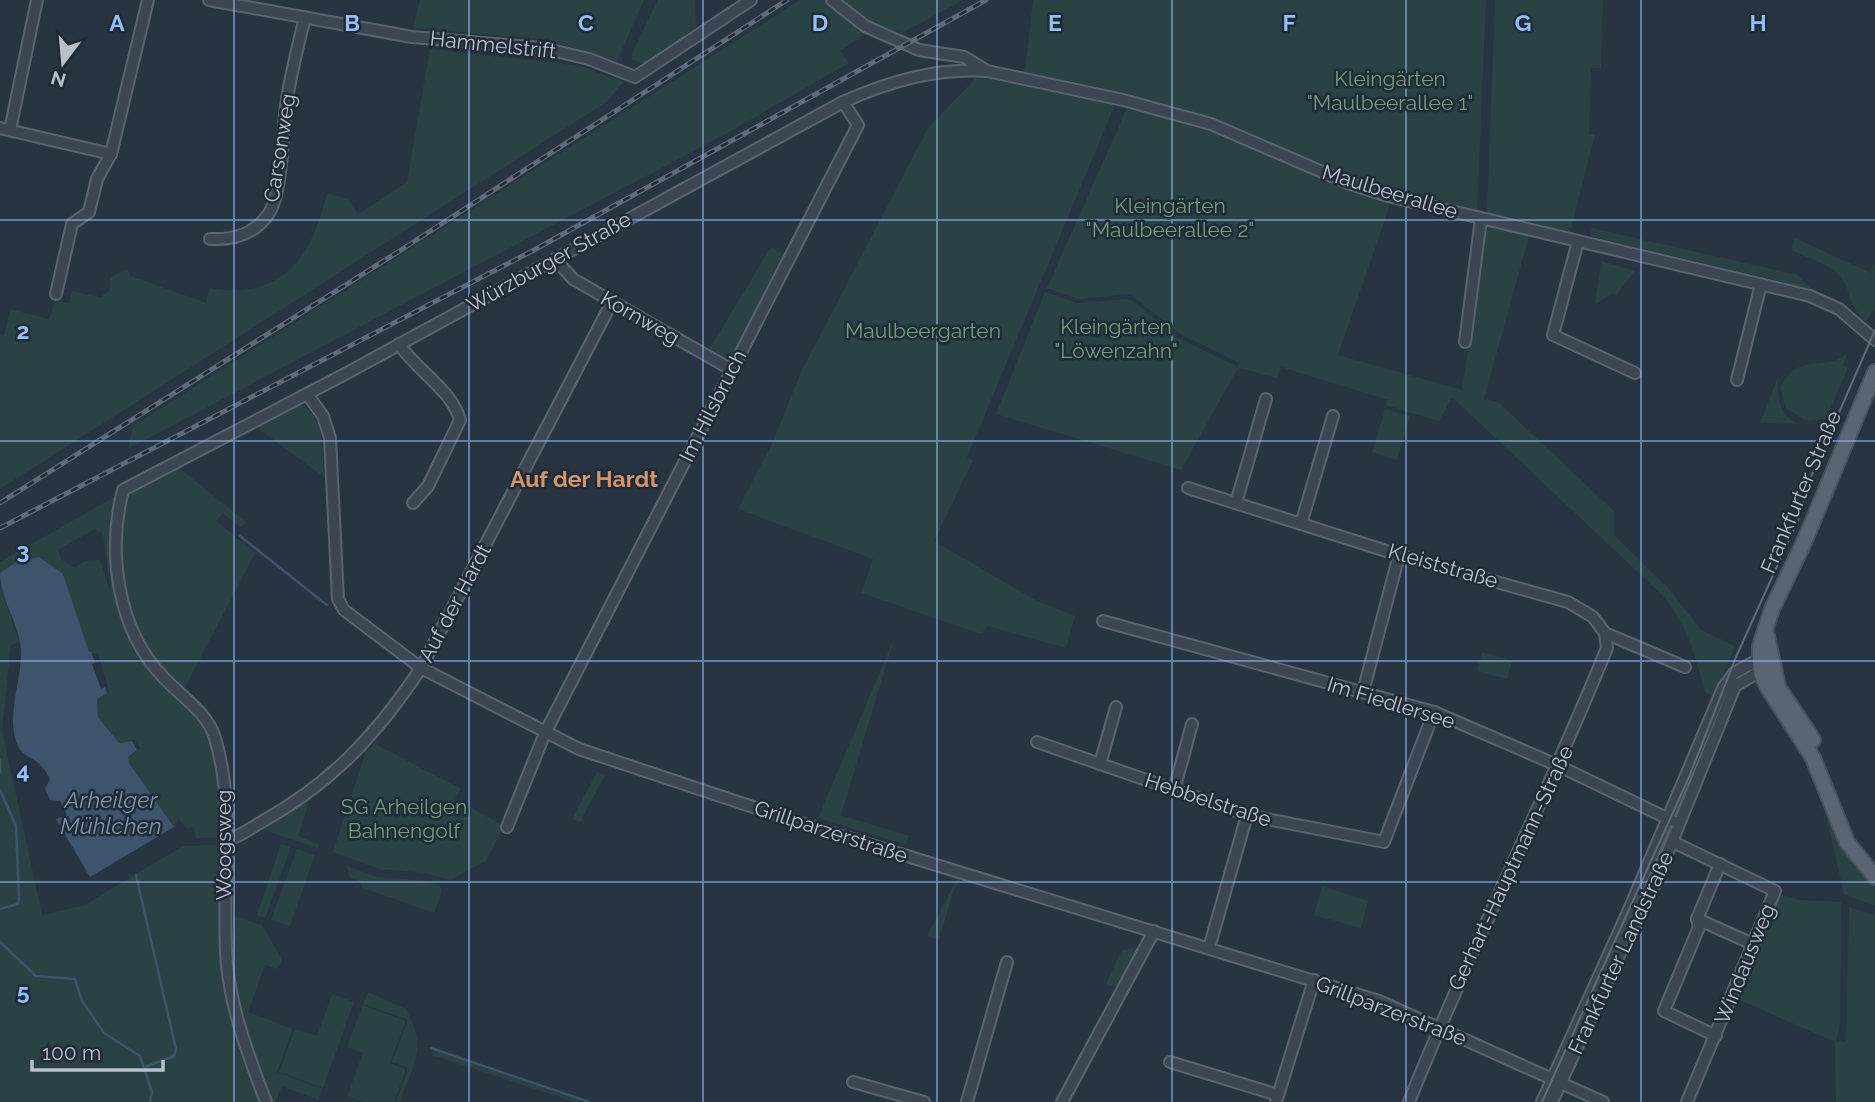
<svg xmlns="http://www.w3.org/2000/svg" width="1875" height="1102" font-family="Raleway,sans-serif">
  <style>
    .green { fill: #2a4244; fill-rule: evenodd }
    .water { fill: #3e536c }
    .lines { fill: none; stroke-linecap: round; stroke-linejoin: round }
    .stream { stroke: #3e536c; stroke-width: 2.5 }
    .minor-casing { stroke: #5a6470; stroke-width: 14 }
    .major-casing { stroke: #48525f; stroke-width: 18 }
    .minor { stroke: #3c4653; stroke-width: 10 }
    .major { stroke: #5a6573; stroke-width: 14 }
    .tram { stroke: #5e6b7a; stroke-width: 2 }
    .rail-casing { stroke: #5e6b7a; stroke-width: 5 }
    .rail { stroke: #202b38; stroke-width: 2.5; stroke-dasharray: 8; stroke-linecap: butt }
    .grid { fill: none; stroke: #93bef7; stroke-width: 2; stroke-opacity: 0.55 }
    .labels { text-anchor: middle; stroke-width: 5; stroke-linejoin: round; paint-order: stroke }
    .street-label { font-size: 21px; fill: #b9c1cc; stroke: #202b38 }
    .park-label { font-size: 21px; fill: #719d79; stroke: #202b38 }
    .neighbourhood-label { font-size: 23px; font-weight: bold; fill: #d6946b; stroke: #202b38 }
    .water-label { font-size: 23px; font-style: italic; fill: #7a93af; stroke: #202b38 }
    .grid-label { font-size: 23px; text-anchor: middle; font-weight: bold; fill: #93bef7; stroke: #202b38; stroke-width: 5; stroke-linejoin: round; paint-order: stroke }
  </style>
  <rect width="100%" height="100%" fill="#273543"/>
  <g class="green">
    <path d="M420,0H644L617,61L544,39L413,28Z"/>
    <path d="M658,0H695L696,26L648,66L632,59V53Z"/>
    <path d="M800,0H825L870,31L840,51L849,63L724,135L128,449L133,426Z"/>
    <path d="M837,0H963L902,33L872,23Z"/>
    <path d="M1033,0H1486L1477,211L1351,176L1213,118L1025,72Z"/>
    <path d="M1495,0H1603L1601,68H1591L1589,134L1595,135L1570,232L1487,213Z"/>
    <path d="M430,49L581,66L623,82L608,101L0,489V335L4,336L10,309L49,319L55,301L69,303L72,291L100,297L109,291L110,278L127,269L131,276L206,303L209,288C282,301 312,257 327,193L348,199L358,214L407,182Z"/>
    <path d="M976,78L1018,82L1115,105L967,457L973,461L934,541L1037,601L1075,616L1066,648L988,626L981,634L861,593L873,559L738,509L772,444L801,372L928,128Z"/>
    <path d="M1127,108L1210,129L1255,146L1346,188L1391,202L1338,355L1462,390L1486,226L1529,236L1484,399L1498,402L1614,511V535L1669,589L1701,630L1735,646L1714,696L1705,692C1694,652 1688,625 1660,593L1452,397L1439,421L1386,405L1388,400L1281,367L1277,378L1238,368L1181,470L996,414L1045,292L1077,303L1130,299L1178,338L1238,367L1240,363L1180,334L1130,294L1078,299L1047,288Z"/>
    <path d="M1592,228L1797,275L1812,289L1590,236Z"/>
    <path d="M1795,238L1871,273L1875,264V309L1866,321C1844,301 1854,296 1841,278C1831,263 1807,259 1792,250Z"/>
    <path d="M771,247L786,255L732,359L725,362L707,353Z"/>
    <path d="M1601,261L1635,271L1616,295L1612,293L1595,305Z"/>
    <path d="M1848,353L1843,365L1848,368L1826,418L1806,421L1785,407L1781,388C1796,351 1824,373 1848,353Z"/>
    <path d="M1778,377C1776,396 1779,417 1800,424L1760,423Z"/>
    <path d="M295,405C324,405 323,455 324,477L255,426Z"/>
    <path d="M1385,409L1410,416L1397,460L1372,452Z"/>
    <path d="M178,467L246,522L241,528L223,513L216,521L255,553L183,691L209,734L222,791L220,838H196L194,827L186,828L179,818L174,827L129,763L128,758L140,748L135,740L119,743L98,717L97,699L109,691L98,653H89L63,574L0,573V562L116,496C110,522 104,575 118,599C123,607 129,614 135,621L125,594L119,561L125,499L131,490ZM95,529L103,534L111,592L100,560L85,561L74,568L61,559L58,550Z"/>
    <path d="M0,585L19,642L11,645L2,730L42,915L83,906L183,846L220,845L222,964L261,1102H0Z"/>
    <path d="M894,639L841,815L909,836L906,845L818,818Z"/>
    <path d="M1482,652L1512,661L1507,679L1477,671Z"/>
    <path d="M375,744L461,789L455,799L504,826L486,861L450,880L426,873L380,869L333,852L365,754Z"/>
    <path d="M597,772L605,775L580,822L572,819Z"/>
    <path d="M1820,789C1833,824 1843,861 1875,883V906L1844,894Z"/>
    <path d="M311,796L298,836L319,844L318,848L258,828Z"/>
    <path d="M281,844L291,847L265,918L257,915Z"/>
    <path d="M297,849L315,855L290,926L271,920Z"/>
    <path d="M347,866L376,877L425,881L439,885L442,890L434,913L363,888L359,881L350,878Z"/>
    <path d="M957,879L960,880L953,892L939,940L927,936Z"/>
    <path d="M1322,886L1368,901L1361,928L1314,915Z"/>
    <path d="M1782,895L1800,900L1841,902L1840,1024L1836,1042H1846L1849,907L1875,915V1102H1836L1835,1042L1735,998L1777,897Z"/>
    <path d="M229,914L262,925L282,959L278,969L265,965L248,1012L293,1029L277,1072L322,1089L318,1100L282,1086L276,1102H271C244,1033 232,989 229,914Z"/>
    <path d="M1138,948L1118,987L1106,984L1122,950Z"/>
    <path d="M368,992L406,1009C428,1048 413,1064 400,1102H396L408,1068L392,1062L408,1020L363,1004Z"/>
    <path d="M332,994L354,1002L323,1088L279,1072L295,1029L317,1036Z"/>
    <path d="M363,1005L406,1021L390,1063L406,1069L394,1102H363L347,1096L363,1053L347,1047Z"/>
    <path d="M433,1050L581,1101L574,1102L432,1055Z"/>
  </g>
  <path class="water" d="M39,557L63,574L89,652H91L95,662L92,664L101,689L105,687L107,693L97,699L98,717L119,743L132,741L137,750L128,757L129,763L174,827L90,877L56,819L67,815L60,801L50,800L45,788L50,780C40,755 25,761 18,746C5,717 22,681 21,651C20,624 0,600 0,573L16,562Z"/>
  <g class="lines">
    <g class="stream">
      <path d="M240,536L327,605"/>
      <path d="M0,760V772"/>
      <path d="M0,790L16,826L19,898L18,904L0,909"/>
      <path d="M136,875L176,1049L174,1056L145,1067"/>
      <path d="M0,942L36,976L75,979L82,1001L104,1033L140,1056L152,1092L150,1102"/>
      <path d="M431,1048L589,1102"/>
    </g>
    <defs>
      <g id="minor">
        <path d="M209,0L412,37L543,48L589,59L635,77L751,0"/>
        <path d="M832,0L865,26L919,50L964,57L987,71L1123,100L1211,124L1348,183L1388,196L1810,296L1839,309L1875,340"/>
        <path d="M0,128L111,154"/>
        <path d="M10,130L37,0"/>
        <path d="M210,239C233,240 253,235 267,216C283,196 282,133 286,106C290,76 298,46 305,17"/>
        <path d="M1578,241L1553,335L1635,373"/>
        <path d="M555,259L573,279L732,370"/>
        <path d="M56,294L72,224L89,212L97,179L111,154L148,0"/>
        <path d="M1465,342L1481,219"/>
        <path d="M399,344C416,370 452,390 460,420L428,486L413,503"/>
        <path d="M1737,380L1761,284"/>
        <path d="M307,394L323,416L330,438L338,599L344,610L421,668L579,749L819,829L1379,1001L1603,1102"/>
        <path d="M1188,488L1399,555L1568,602L1593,617L1605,633L1685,667"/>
        <path d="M1236,503L1266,399"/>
        <path d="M1301,524L1333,416"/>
        <path d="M1103,621L1434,712L1559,766L1673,821"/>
        <path d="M1363,692L1399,555"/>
        <path d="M1037,742L1247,815L1384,842L1434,712"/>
        <path d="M1100,764L1116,707"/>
        <path d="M1174,790L1192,724"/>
        <path d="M507,827L545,733L858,125L843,102"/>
        <path d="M225,841C239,837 251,828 263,821C333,782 377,734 421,668L612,302"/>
        <path d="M1673,842L1775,891L1687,1102"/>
        <path d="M1697,919L1753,944"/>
        <path d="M1209,948L1247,815"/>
        <path d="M1716,1036L1664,1011L1699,927L1697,919L1720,864"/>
        <path d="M1170,1062L1278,1095"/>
        <path d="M853,1082L924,1102"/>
        <path d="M266,1102C249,1057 232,1013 227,965C220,890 237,811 215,738C207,712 182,697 164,678C117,630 107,552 123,490L347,373L843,102C890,81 935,68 987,71"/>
        <path d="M967,1102L1007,962"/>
        <path d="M1062,1102L1154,931"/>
        <path d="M1276,1102L1314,980"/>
        <path d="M1409,1102C1470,949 1545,801 1607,648L1605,633"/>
        <path d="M1542,1102L1628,912L1723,688L1734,673L1760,659L1771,665L1735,686L1650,896L1642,905L1552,1102"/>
      </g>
      <g id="major">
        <path d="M1875,372L1805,540L1772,609L1760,646V659L1761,673L1767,686L1813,758L1847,842L1875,877"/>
        <path d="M1767,636L1778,687L1813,740"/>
      </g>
    </defs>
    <use href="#minor" class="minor-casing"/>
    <use href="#major" class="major-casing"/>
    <use href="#minor" class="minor"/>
    <use href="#major" class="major"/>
    <path class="tram" d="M1542,1102L1689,777L1736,657L1798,520L1810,479L1875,330"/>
    <defs>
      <g id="rail">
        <path d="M0,503L401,250L787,0"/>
        <path d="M0,528L534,250L986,0"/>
      </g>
    </defs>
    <use href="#rail" class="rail-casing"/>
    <use href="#rail" class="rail"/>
  </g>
  <path class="grid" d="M234,0V1102M469,0V1102M703,0V1102M937,0V1102M1172,0V1102M1406,0V1102M1641,0V1102M0,220H1875M0,441H1875M0,661H1875M0,882H1875"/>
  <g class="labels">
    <g class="street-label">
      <text transform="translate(493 45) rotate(6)" y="7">Hammelstrift</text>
      <text transform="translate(280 148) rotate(-81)" y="7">Carsonweg</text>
      <text transform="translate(1390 192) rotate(17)" y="7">Maulbeerallee</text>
      <text transform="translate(549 262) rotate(-29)" y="7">Würzburger Straße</text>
      <text transform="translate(640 318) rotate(30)" y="7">Kornweg</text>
      <text transform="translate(713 406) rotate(-63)" y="7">Im Hilsbruch</text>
      <text transform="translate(1801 492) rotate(-67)" y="7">Frankfurter Straße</text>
      <text transform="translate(1443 566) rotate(16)" y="7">Kleiststraße</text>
      <text transform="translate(455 603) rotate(-62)" y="7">Auf der Hardt</text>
      <text transform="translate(1391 703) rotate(17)" y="7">Im Fiedlersee</text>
      <text transform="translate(1208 800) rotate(18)" y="7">Hebbelstraße</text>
      <text transform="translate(831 832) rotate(18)" y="7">Grillparzerstraße</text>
      <text transform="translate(224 845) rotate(-90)" y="7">Woogsweg</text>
      <text transform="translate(1511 868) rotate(-65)" y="7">Gerhart-Hauptmann-Straße</text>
      <text transform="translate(1621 953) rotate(-65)" y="7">Frankfurter Landstraße</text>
      <text transform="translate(1745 964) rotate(-68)" y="7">Windausweg</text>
      <text transform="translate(1391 1011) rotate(21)" y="7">Grillparzerstraße</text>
    </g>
    <g class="park-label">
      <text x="1390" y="86">Kleingärten<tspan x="1390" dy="24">"Maulbeerallee 1"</tspan></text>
      <text x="1170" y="213">Kleingärten<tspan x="1170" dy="24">"Maulbeerallee 2"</tspan></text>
      <text x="1116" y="334">Kleingärten<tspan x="1116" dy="24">"Löwenzahn"</tspan></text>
      <text x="923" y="338">Maulbeergarten</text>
      <text x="404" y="814">SG Arheilgen<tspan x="404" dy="24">Bahnengolf</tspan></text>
    </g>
    <g class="neighbourhood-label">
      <text x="584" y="487">Auf der Hardt</text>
    </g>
    <g class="water-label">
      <text x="111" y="808">Arheilger<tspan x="111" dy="26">Mühlchen</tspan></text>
    </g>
  </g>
  <g class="grid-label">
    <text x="117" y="31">A</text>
    <text x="352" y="31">B</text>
    <text x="586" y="31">C</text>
    <text x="820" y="31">D</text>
    <text x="1055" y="31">E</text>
    <text x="1289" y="31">F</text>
    <text x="1523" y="31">G</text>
    <text x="1758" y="31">H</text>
    <text x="23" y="339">2</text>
    <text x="23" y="559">3</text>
    <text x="23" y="779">4</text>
    <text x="23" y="1000">5</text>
  </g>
  <g transform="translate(63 63) rotate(196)" stroke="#202b38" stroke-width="5" paint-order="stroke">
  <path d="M0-5L12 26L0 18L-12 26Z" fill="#b9c1cc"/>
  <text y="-10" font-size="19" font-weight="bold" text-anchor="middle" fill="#b9c1cc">N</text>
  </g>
  <path d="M32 1060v10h131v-10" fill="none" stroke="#b9c1cc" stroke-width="3.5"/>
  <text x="42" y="1060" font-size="21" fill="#b9c1cc" stroke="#202b38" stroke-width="5" paint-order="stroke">100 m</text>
</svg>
